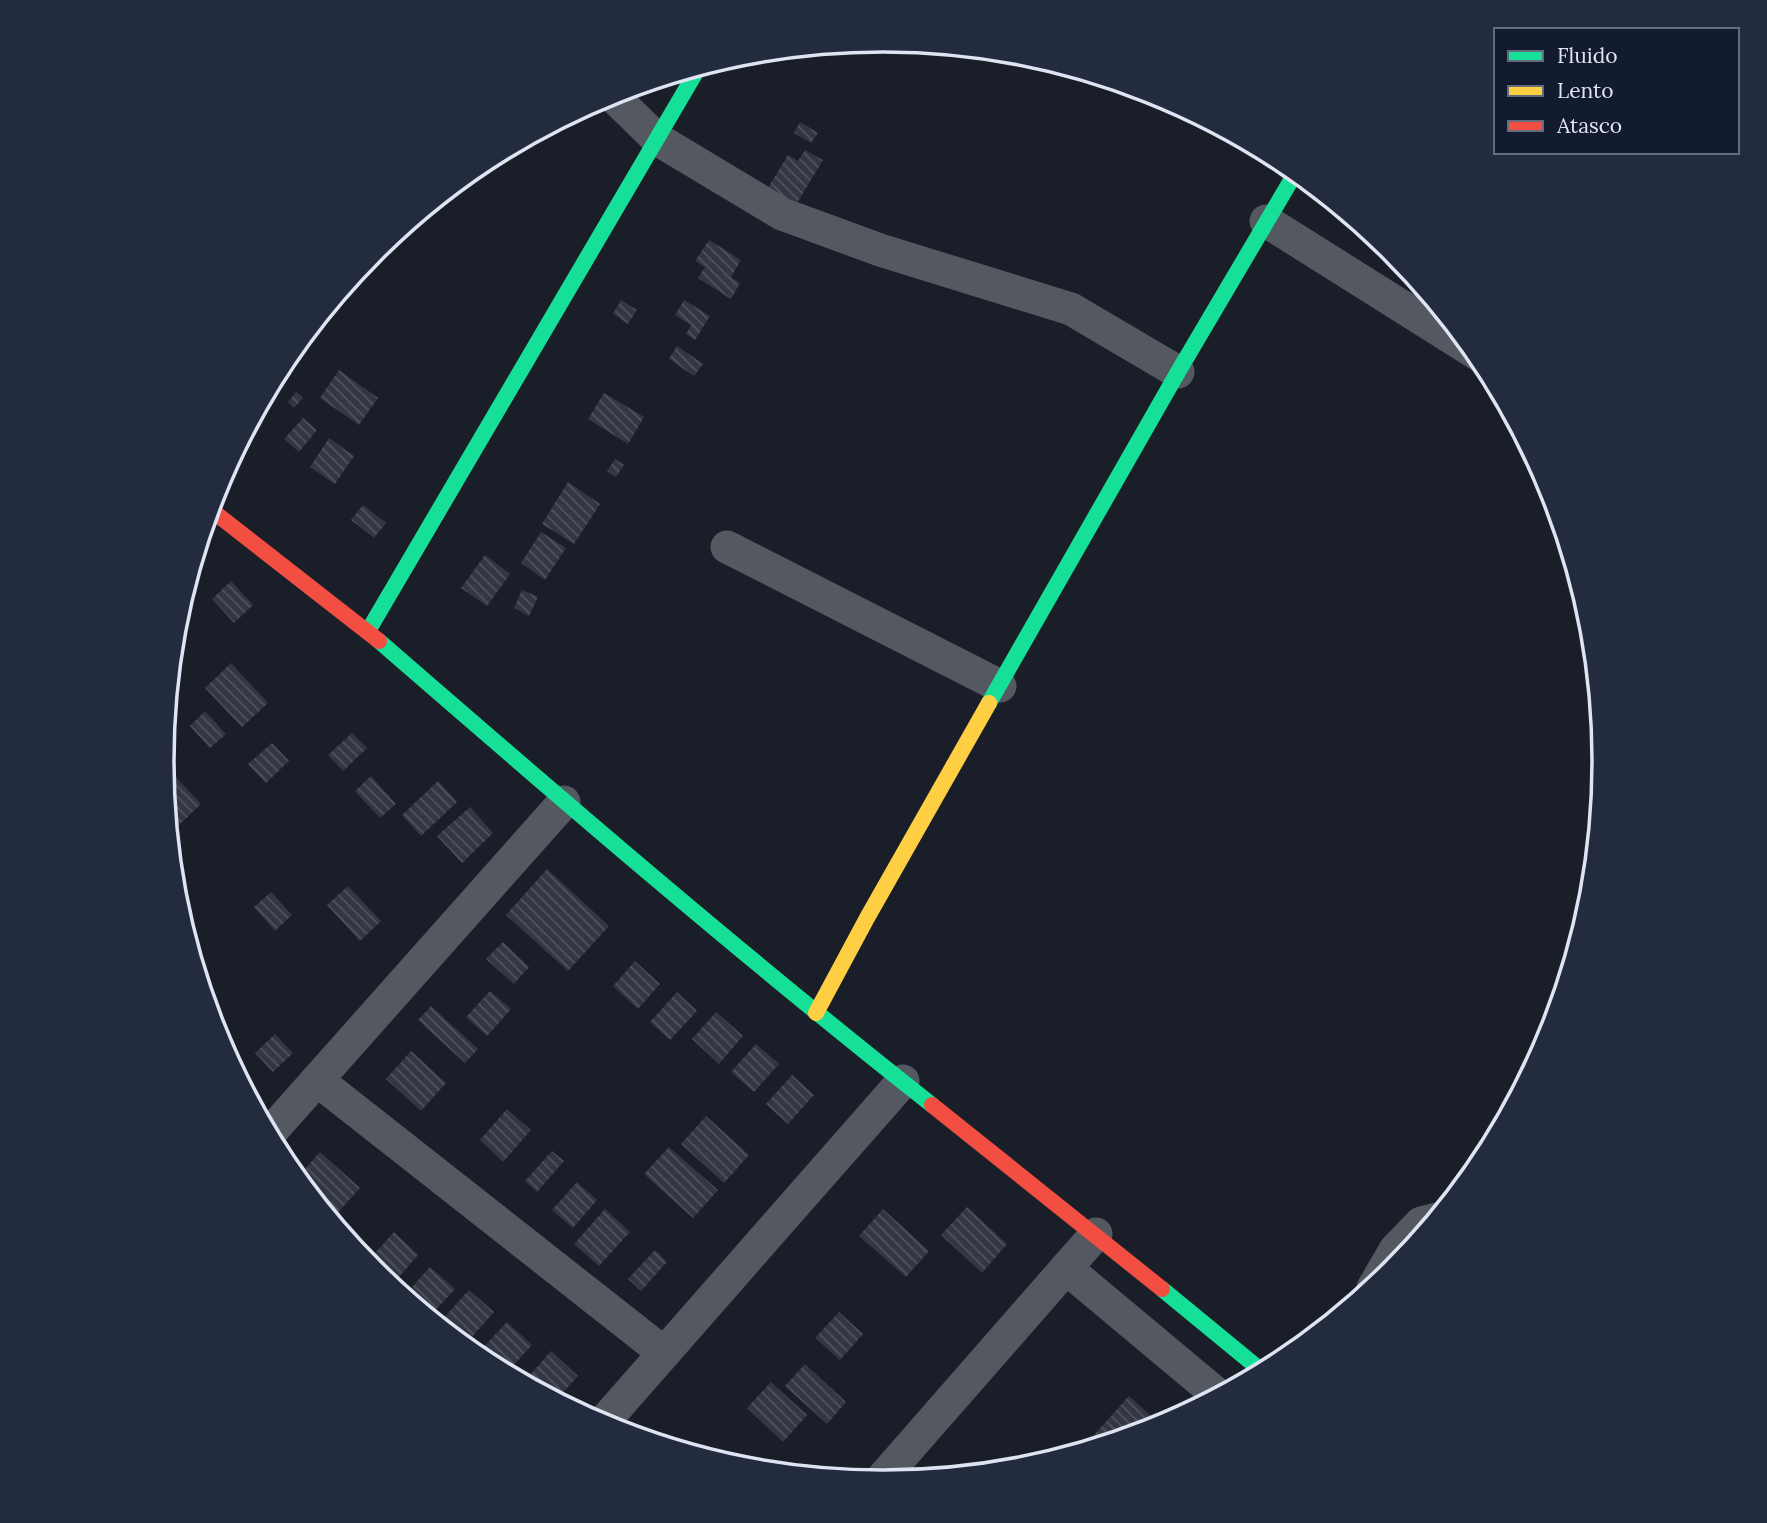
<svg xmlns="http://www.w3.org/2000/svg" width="1767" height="1523" font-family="Lora,serif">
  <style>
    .building { fill: url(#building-back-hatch) }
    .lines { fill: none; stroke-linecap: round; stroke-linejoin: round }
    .street { stroke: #545860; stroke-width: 33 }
    .fast { stroke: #16e098; stroke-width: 16 }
    .slow { stroke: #ffcf43; stroke-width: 16 }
    .jam { stroke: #f24e42; stroke-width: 16 }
    .rim { fill: none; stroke: #dee4f2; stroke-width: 3.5 }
  </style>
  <defs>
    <pattern id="building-back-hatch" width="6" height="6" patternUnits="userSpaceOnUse" patternTransform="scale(1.75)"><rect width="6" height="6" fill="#323743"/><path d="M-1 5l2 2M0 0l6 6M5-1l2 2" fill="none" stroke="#4f545f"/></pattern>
  </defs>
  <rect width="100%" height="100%" fill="#191e29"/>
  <g class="building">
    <path d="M800,122L818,133L811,143L794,133Z"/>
    <path d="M805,150L823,160L794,208L766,191L788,155L798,161Z"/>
    <path d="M709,240L741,260L731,277L740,283L731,299L698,278L705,267L695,261Z"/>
    <path d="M621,300L637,310L628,324L613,314Z"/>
    <path d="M684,300L710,316L695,340L686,334L691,325L675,315Z"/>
    <path d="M677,346L703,364L694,376L669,359Z"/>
    <path d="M339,370L378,398L359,425L320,398Z"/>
    <path d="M296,392L303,398L294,408L288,402Z"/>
    <path d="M604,393L644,417L628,444L588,419Z"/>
    <path d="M303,418L317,430L299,452L284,439Z"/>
    <path d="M329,438L354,456L335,484L310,467Z"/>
    <path d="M615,459L624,465L616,477L607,471Z"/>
    <path d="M568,482L600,504L574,544L542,524Z"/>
    <path d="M363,505L386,523L374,538L351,520Z"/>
    <path d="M541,532L566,548L545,580L521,563Z"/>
    <path d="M485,555L510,574L487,606L461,588Z"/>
    <path d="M231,581L253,605L234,623L212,599Z"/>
    <path d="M522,590L538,597L529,616L514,608Z"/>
    <path d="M180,608L189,618L175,630L176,620Z"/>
    <path d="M231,663L268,703L242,727L205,688Z"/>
    <path d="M205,711L226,734L210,748L190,726Z"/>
    <path d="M352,733L367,748L343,771L328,755Z"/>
    <path d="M272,743L289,761L266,783L248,764Z"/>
    <path d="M164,744L176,756L163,769L162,761Z"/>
    <path d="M172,773L201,804L178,826L167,814L164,781Z"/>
    <path d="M371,776L396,804L380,818L355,791Z"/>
    <path d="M438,781L457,802L421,836L402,815Z"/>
    <path d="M470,807L493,833L462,863L437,836Z"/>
    <path d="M547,869L609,926L568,971L506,915Z"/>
    <path d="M348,886L381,921L360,941L327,905Z"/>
    <path d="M271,892L292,915L275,931L254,907Z"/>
    <path d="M503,942L529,967L514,984L486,959Z"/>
    <path d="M635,961L660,984L638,1009L613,986Z"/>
    <path d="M199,977L216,996L207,1005Z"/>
    <path d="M490,991L511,1009L487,1036L466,1017Z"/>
    <path d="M677,992L697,1011L670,1040L650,1022Z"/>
    <path d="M431,1006L478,1049L465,1063L418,1020Z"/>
    <path d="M716,1012L743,1036L719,1064L692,1039Z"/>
    <path d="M275,1034L293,1053L273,1072L255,1053Z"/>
    <path d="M219,1039L243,1065L235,1072L218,1040Z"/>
    <path d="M756,1044L779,1064L754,1092L731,1072Z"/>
    <path d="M411,1051L446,1083L421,1111L386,1079Z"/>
    <path d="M792,1075L814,1095L788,1124L766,1104Z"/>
    <path d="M507,1109L531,1130L503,1162L480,1140Z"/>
    <path d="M706,1116L749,1155L724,1183L681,1144Z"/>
    <path d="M669,1147L718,1190L693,1218L644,1174Z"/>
    <path d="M552,1151L564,1161L537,1192L525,1181Z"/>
    <path d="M320,1152L360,1188L331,1220L297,1178Z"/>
    <path d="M577,1182L597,1200L573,1228L552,1210Z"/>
    <path d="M967,1207L1007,1244L982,1273L941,1235Z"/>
    <path d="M605,1209L630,1232L599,1266L574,1244Z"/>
    <path d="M883,1209L929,1251L906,1277L859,1236Z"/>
    <path d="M394,1232L418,1255L391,1286L366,1263Z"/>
    <path d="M655,1250L667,1262L641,1291L628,1279Z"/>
    <path d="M430,1267L455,1289L429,1317L404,1296Z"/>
    <path d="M469,1290L494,1312L464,1346L438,1324Z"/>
    <path d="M839,1312L863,1334L840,1360L815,1338Z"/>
    <path d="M507,1322L532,1345L506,1373L476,1355Z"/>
    <path d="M551,1351L578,1376L556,1400L523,1383Z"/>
    <path d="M805,1364L846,1402L827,1424L785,1386Z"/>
    <path d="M771,1382L807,1415L783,1442L747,1408Z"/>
    <path d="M1129,1396L1162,1426L1088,1449L1084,1446Z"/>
  </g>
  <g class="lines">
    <g class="street">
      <path d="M611,94L657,139L782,214L880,250L1071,309L1178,372"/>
      <path d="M1266,221L1479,355"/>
      <path d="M727,547L1000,686"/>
      <path d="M317,1080L664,1353"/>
      <path d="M269,1134L564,802"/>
      <path d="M1066,1268L1219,1396"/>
      <path d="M1373,1288L1395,1250L1421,1223L1437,1219"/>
      <path d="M601,1425L903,1081"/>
      <path d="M879,1482L1096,1234"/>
    </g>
    <g class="fast">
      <path d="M368,631L699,67"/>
      <path d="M379,641C561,799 743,956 932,1105"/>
      <path d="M989,703L1178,372L1296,172"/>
      <path d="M1162,1289L1263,1372"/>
    </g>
    <path class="slow" d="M816,1013L867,918L989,703"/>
    <g class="jam">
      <path d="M210,509L379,641"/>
      <path d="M932,1105L1162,1289"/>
    </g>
  </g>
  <path d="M0 0H1767V1523H0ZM174 761a709 709 0 1 1 1418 0a709 709 0 1 1-1418 0Z" fill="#232b3f" fill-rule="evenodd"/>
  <path class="rim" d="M174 761a709 709 0 1 1 1418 0a709 709 0 1 1-1418 0Z"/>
  <rect x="1494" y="28" width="245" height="126" fill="#131b2f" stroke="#646b7d" stroke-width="2"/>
  <rect x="1508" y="51" width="35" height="10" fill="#16e098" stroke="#646b7d" stroke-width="2"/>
  <text x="1557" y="63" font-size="21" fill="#dee4f2">Fluido</text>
  <rect x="1508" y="86" width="35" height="10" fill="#ffcf43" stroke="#646b7d" stroke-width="2"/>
  <text x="1557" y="98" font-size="21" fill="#dee4f2">Lento</text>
  <rect x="1508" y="121" width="35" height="10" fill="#f24e42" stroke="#646b7d" stroke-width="2"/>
  <text x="1557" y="133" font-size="21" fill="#dee4f2">Atasco</text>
</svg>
